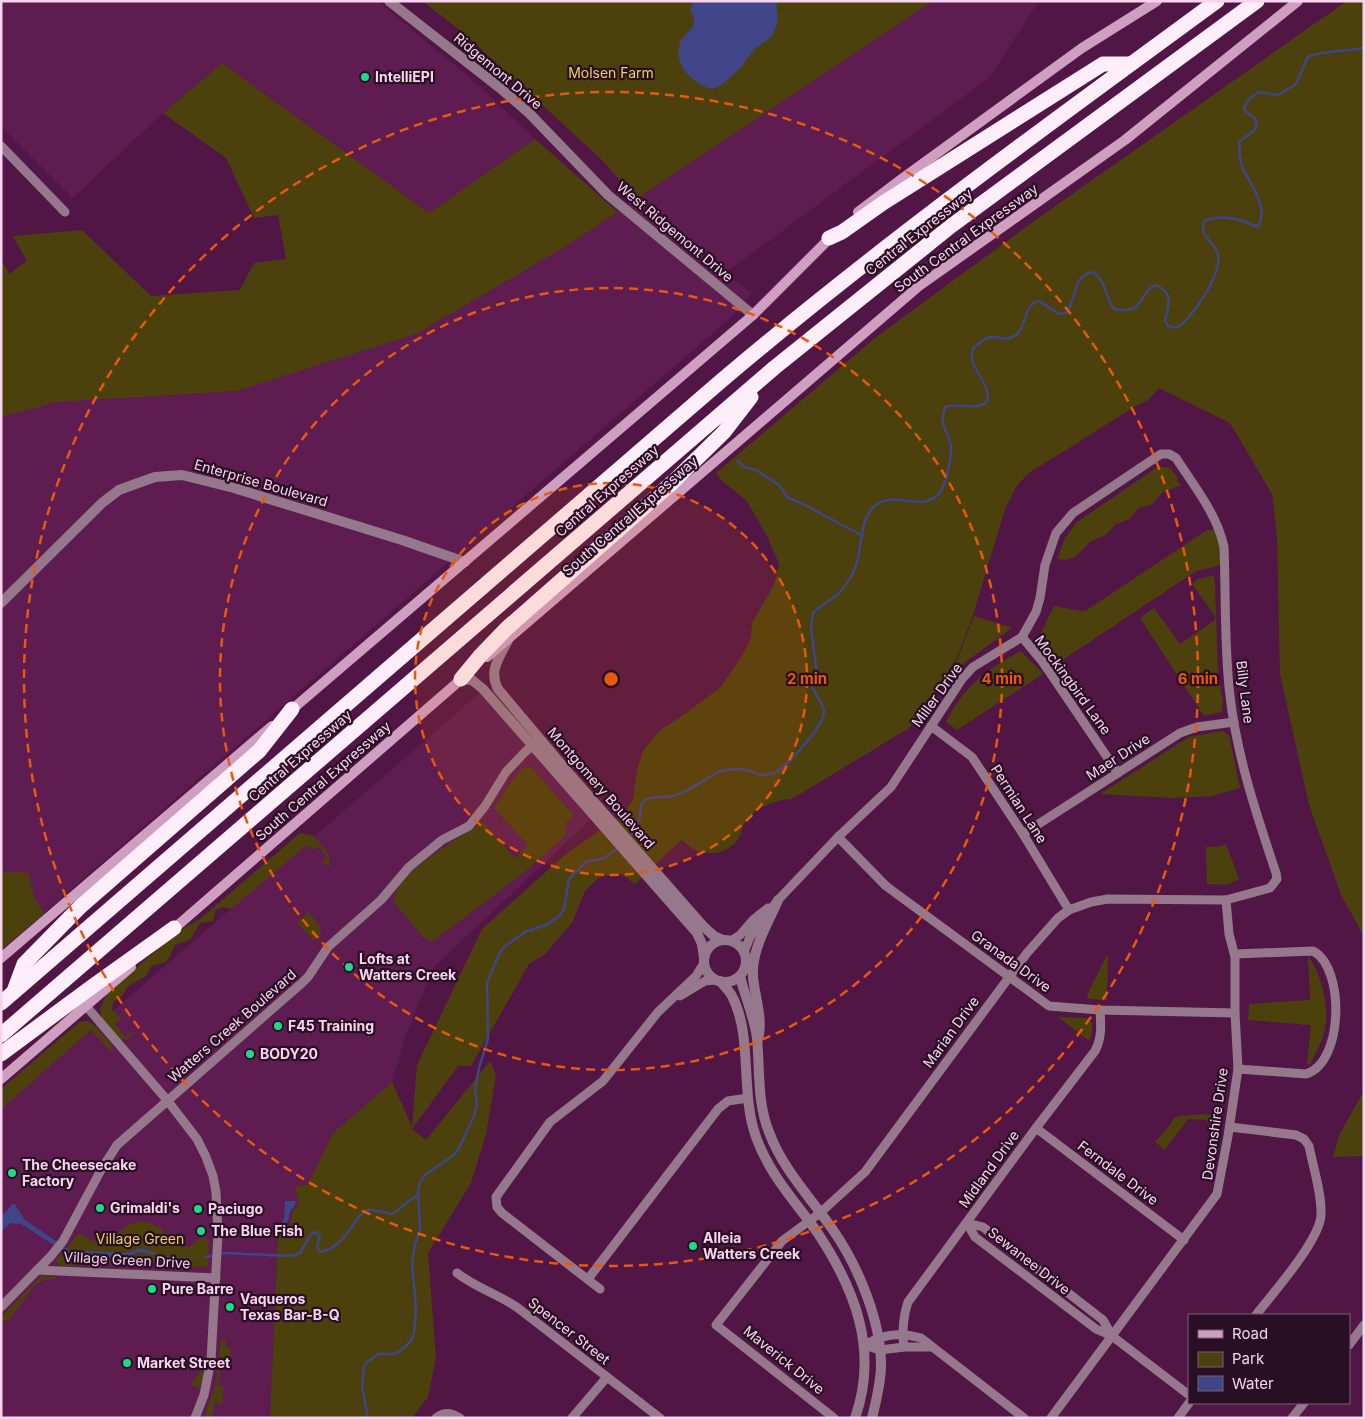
<svg xmlns="http://www.w3.org/2000/svg" width="1365" height="1419" font-family="Inter,sans-serif">
  <style>
    .built { fill: #5e1c51; fill-rule: evenodd }
    .green { fill: #4c410d }
    .water { fill: #3f4587 }
    .lines { fill: none; stroke-linecap: round; stroke-linejoin: round }
    .stream { stroke: #3f4587; stroke-width: 2.5 }
    .minor { stroke: #96788d; stroke-width: 9 }
    .tertiary { stroke: #96788d; stroke-width: 10 }
    .secondary { stroke: #cf9fc2; stroke-width: 10 }
    .motorway { stroke: #feeef9; stroke-width: 15 }
    .ring { fill: none; stroke: #e8590c; stroke-width: 2.5; stroke-dasharray: 9 6 }
    .poi-dot { fill: #21d887; stroke: #290f23; stroke-width: 2 }
    .labels { text-anchor: middle; stroke-width: 4.5; stroke-linejoin: round; paint-order: stroke }
    .street-label { font-size: 14px; fill: #f9d4ee; stroke: #290f23 }
    .park-label { font-size: 14px; fill: #ecd25e; stroke: #290f23 }
    .poi-label { font-size: 14px; font-weight: bold; fill: #f9d4ee; stroke: #290f23; text-anchor: start }
    .centre { fill: #e8590c; stroke: #290f23; stroke-width: 2.5 }
    .ring-label { font-size: 15px; text-anchor: middle; font-weight: bold; fill: #e8590c; stroke: #290f23; stroke-width: 4.5; stroke-linejoin: round; paint-order: stroke }
  </style>
  <rect width="100%" height="100%" fill="#511645"/>
  <g class="built">
    <path d="M1,1H378L476,83L535,139L429,213L222,63L163,113L73,198L1,126Z"/>
    <path d="M932,1H1039L989,78L724,274L752,293L734,315L1,950V372L608,218L636,199L603,161ZM499,285L416,334L237,391L61,401Z"/>
    <path d="M482,691L591,819L434,967L405,1037L392,1082L333,1133L308,1184L295,1192L299,1197V1204L292,1212V1219L286,1230L278,1232L270,1418H1V1108Z"/>
  </g>
  <g class="green">
    <path d="M422,1H933L636,199L603,161L465,34Z"/>
    <path d="M1347,1H1364V936L1342,897L1309,805L1280,674L1277,538L1272,494L1230,423L1159,388L1147,401L1136,406L1029,473L1017,485L1005,509L973,615L958,655L926,707L909,728L792,799C777,800 762,805 750,816C744,821 742,832 738,839C731,851 713,856 700,852C694,850 687,844 681,840L635,884L619,873L598,878L585,891L572,923L545,954L529,964L471,1066H458L412,1129L426,1140L490,1061L496,1075L486,1134L471,1183L428,1253L436,1358L428,1397L412,1418H270L278,1232L286,1230L292,1219V1212C304,1200 296,1199 295,1187L308,1184L333,1133L392,1082L412,1127L417,1065L482,929L565,855L623,814L633,800L637,770L643,751L659,731L685,714L721,687L743,654L751,638L752,623L774,585L779,564L767,536L746,500L722,481L716,473L875,338L1041,216Z"/>
    <path d="M222,63L429,213L535,139L618,212L573,242L416,334L237,391L56,402L1,417V259L9,274L27,261L13,236L82,230L151,296L240,290L254,263L286,259L278,215L254,218L226,158L163,113Z"/>
    <path d="M1159,466L1170,468L1178,478L1177,481L1181,485L1162,493L1151,505L1139,508L1129,519L1115,525L1104,536L1091,541L1075,557L1066,560L1057,559L1065,538L1077,522Z"/>
    <path d="M1207,530H1214C1222,538 1224,557 1218,566L1196,571L1058,663L1038,639L1054,606L1080,611L1087,610Z"/>
    <path d="M1211,576H1214L1215,586L1218,676L1223,702L1222,712L1204,716L1140,618L1154,608L1180,644L1215,620V616L1192,584L1198,579Z"/>
    <path d="M974,616L1012,628L968,660L946,678L959,655Z"/>
    <path d="M1020,651L1027,657L1043,674L957,730L946,722C963,686 987,670 1020,651Z"/>
    <path d="M1222,731L1229,735L1240,788L1212,796L1174,798L1100,794L1189,737Z"/>
    <path d="M531,767L574,816L565,823L566,835L527,870L432,942L423,937L394,902C393,874 462,837 483,822L515,858L528,845L494,808L511,782L523,768Z"/>
    <path d="M300,833L312,835C320,844 334,854 328,867L322,861L327,857L319,847L312,850L307,845L231,909L222,907L216,910L213,921L200,923L190,940L175,945L168,960L164,963L151,966L146,976L128,986L122,996L113,1002L112,1009L121,1019L115,1024L125,1037L131,1032L133,1034L127,1039H119L103,1020L101,1015L100,1009L107,993L180,930L200,919Z"/>
    <path d="M1226,844L1239,879L1227,885L1207,884L1206,847H1218Z"/>
    <path d="M1,872H23L29,874C31,887 34,904 45,913L1,950Z"/>
    <path d="M309,912L320,927L321,935L315,940L312,939L297,922Z"/>
    <path d="M1108,956L1107,1000L1087,999L1088,993L1106,957Z"/>
    <path d="M1308,956C1323,976 1332,1015 1322,1039C1319,1048 1314,1056 1310,1064H1307L1311,1025L1248,1020L1249,1004L1310,1000Z"/>
    <path d="M1058,1017L1088,1018L1092,1023V1033L1089,1041Z"/>
    <path d="M88,1021L93,1024L112,1045L111,1052L91,1030L1,1109V1089L76,1025L80,1022Z"/>
    <path d="M1364,1091V1156L1333,1157L1340,1133Z"/>
    <path d="M1203,1114L1217,1116V1124L1204,1120L1188,1119L1165,1150L1155,1142L1170,1125L1174,1118C1182,1114 1193,1116 1203,1114Z"/>
    <path d="M140,1221C145,1222 152,1223 156,1226C172,1234 167,1249 189,1247L200,1238H205L209,1241L208,1267H170L143,1257L135,1260H123L110,1265L62,1266L57,1263L56,1260L78,1234C87,1235 91,1243 101,1242C117,1240 122,1224 140,1221Z"/>
    <path d="M41,1276L56,1277V1279L44,1280L35,1285L8,1321L1,1320L2,1316Z"/>
    <path d="M221,1340H226L225,1347L231,1348L229,1363L222,1362L218,1386L224,1387L222,1404L214,1402L212,1418H204L216,1384Z"/>
    <path d="M197,1360H202L206,1367L201,1387L198,1388L191,1384L203,1368L195,1362Z"/>
  </g>
  <g class="water">
    <path d="M694,1H779L776,6L778,19L774,32L769,39L755,49L741,67L724,83L713,89C695,86 675,67 679,47C682,30 702,30 690,10Z"/>
    <path d="M285,1201H296L294,1207L290,1211L288,1221L283,1224L282,1222L284,1219Z"/>
    <path d="M12,1204H15L24,1219L69,1250L127,1253C147,1243 148,1253 167,1256C180,1258 194,1257 207,1257L164,1259L157,1255L139,1252L128,1257L113,1258L68,1254L21,1224L11,1223L1,1231V1215L7,1211Z"/>
  </g>
  <g class="lines">
    <g class="stream">
      <path d="M738,461L744,467L756,470L779,485L787,497L803,504L863,536"/>
      <path d="M629,838C633,832 638,825 640,817C641,812 639,807 643,802C649,795 664,798 673,796C688,792 704,780 718,772C730,768 749,768 759,775C764,775 770,775 774,773C787,767 826,724 824,710C824,707 814,692 812,686L817,674L811,627L813,613C819,606 827,603 834,597C844,590 854,574 857,562C862,545 860,516 876,505C895,490 925,514 940,492C946,484 952,457 951,447C949,430 938,428 945,407C956,403 981,411 987,401C992,391 975,370 972,360C971,356 972,352 973,348C979,344 986,336 993,337C1002,337 1007,342 1016,335C1028,326 1022,305 1039,301L1059,314L1066,313C1078,298 1071,276 1093,272C1106,280 1105,297 1114,309C1146,315 1137,294 1155,285C1174,292 1169,304 1165,320L1168,326L1176,328C1192,320 1222,273 1218,255C1215,241 1199,238 1204,221C1216,216 1231,217 1243,221C1249,223 1252,226 1258,226C1270,206 1249,184 1242,166C1239,159 1240,150 1239,142L1253,131L1257,126L1255,119L1244,110C1246,100 1251,97 1259,92L1278,95L1296,84L1308,57C1325,50 1345,52 1364,48"/>
      <path d="M206,1257L225,1253L292,1256L300,1253L311,1234L316,1232L320,1236L317,1246L320,1252C347,1248 354,1213 369,1210C375,1209 385,1213 392,1214C402,1208 406,1201 417,1196"/>
      <path d="M368,1418L362,1387L364,1367L367,1362L378,1354H393L399,1352L411,1341L414,1333L416,1309L412,1263L415,1244L420,1229L418,1189L420,1183L425,1175L454,1155L459,1148L474,1116L477,1105L475,1089L479,1068L488,1039L487,983L499,954L504,947L525,932L548,924L559,916L564,909L569,879L586,862L604,858L620,847"/>
    </g>
    <g class="minor">
      <path d="M1,146L65,212"/>
      <path d="M1022,637L1042,661L1118,773"/>
      <path d="M931,726L972,757L1023,834L1069,910"/>
      <path d="M1023,834L1180,733L1197,727L1234,722"/>
      <path d="M838,837L886,886L1049,1006L1100,1010L1235,1013"/>
      <path d="M731,941L740,935L754,919L768,908"/>
      <path d="M744,952L750,937L778,900L838,837L891,787L962,679L973,667L1022,637L1036,612L1040,598L1045,565L1056,533L1073,513L1161,454H1169L1176,458C1194,486 1217,514 1224,547C1226,597 1224,647 1230,696C1237,757 1257,816 1276,873L1277,879L1270,888L1226,900L1108,899L1091,902L1069,910L1058,918L1027,953L865,1172L820,1213L782,1241L716,1325L834,1418"/>
      <path d="M1235,954L1313,951C1345,967 1344,1063 1306,1074L1238,1069"/>
      <path d="M680,996L705,981L715,980"/>
      <path d="M86,1006L167,1100L197,1139L206,1157L213,1176L216,1192L218,1234L211,1360L204,1395L195,1418"/>
      <path d="M1230,1127L1296,1135L1304,1139L1309,1146C1313,1167 1322,1194 1321,1215C1320,1240 1273,1293 1256,1315"/>
      <path d="M1036,1128L1184,1240"/>
      <path d="M967,1223L975,1237L1096,1329L1112,1336L1189,1395"/>
      <path d="M967,1223L983,1227L1103,1320L1112,1336"/>
      <path d="M37,1270L216,1278"/>
      <path d="M457,1273C476,1288 498,1294 518,1308L660,1418"/>
      <path d="M588,1279L718,1109L728,1101L748,1098"/>
      <path d="M600,1289L502,1213L497,1207L496,1197L550,1122L603,1081L658,1012L696,976L704,963"/>
      <path d="M1,1307L51,1256L63,1241L101,1170L117,1145L303,982L308,977L328,947L381,900L409,867L442,840L469,826L485,806L506,772L525,752L538,741"/>
      <path d="M864,1345C884,1334 899,1332 921,1338L1024,1418"/>
      <path d="M864,1345L880,1350L904,1347H932"/>
      <path d="M1349,1345L1364,1325"/>
      <path d="M904,1347C902,1332 903,1317 908,1302L1036,1128L1095,1051C1102,1038 1101,1025 1100,1010"/>
      <path d="M436,1418C444,1411 452,1413 460,1418"/>
      <path d="M572,1418L607,1377"/>
      <path d="M1051,1418L1217,1194L1228,1136L1238,1069L1235,1013V957L1229,934L1226,900"/>
      <path d="M1178,1418L1189,1403"/>
      <path d="M1292,1418L1304,1403"/>
    </g>
    <g class="tertiary">
      <path d="M389,1L500,88L529,113L608,195L753,315"/>
      <path d="M1,603L102,503L119,490L138,483L155,477L182,475L234,488L402,540L465,562"/>
      <path d="M508,640C500,657 488,670 498,689L566,770L704,927L714,936L723,940"/>
      <path d="M461,679L472,680L483,689L697,933L702,944L704,958"/>
      <circle cx="725" cy="961" r="21"/>
      <path d="M740,976C745,997 754,1016 757,1038C760,1069 757,1103 769,1132C783,1170 811,1198 833,1230C858,1266 881,1321 881,1365C881,1383 876,1401 872,1418"/>
      <path d="M720,981C724,986 729,990 732,996C753,1036 740,1093 756,1137C769,1174 795,1201 817,1232C855,1289 879,1350 855,1418"/>
      <path d="M759,1035C762,1015 755,997 753,977C751,950 768,924 778,900"/>
    </g>
    <g class="secondary">
      <path d="M858,212L903,178L1082,48L1157,1"/>
      <path d="M487,657L919,286L1125,140L1298,1"/>
      <path d="M289,712L753,315L834,234"/>
      <path d="M170,932L465,676"/>
      <path d="M1,958L272,726"/>
      <path d="M1,1079L131,967"/>
    </g>
    <g class="motorway">
      <path d="M829,238L842,232L883,203L1103,64H1130"/>
      <path d="M461,679L480,656L507,628L673,482L724,432L751,397"/>
      <path d="M14,991L24,964L81,906L259,751L292,709"/>
      <path d="M1,1003L721,381C880,246 1049,124 1217,1"/>
      <path d="M1,1035L774,368L951,226L1257,1"/>
      <path d="M1,1054L93,986L174,928"/>
    </g>
  </g>
  <circle cx="611" cy="679" r="196" fill="#e8590c" fill-opacity=".12"/>
  <g class="ring">
    <circle cx="611" cy="679" r="196"/>
    <circle cx="611" cy="679" r="391"/>
    <circle cx="611" cy="679" r="587"/>
  </g>
  <g class="poi-dot">
    <circle cx="365" cy="77" r="5"/>
    <circle cx="349" cy="967" r="5"/>
    <circle cx="278" cy="1026" r="5"/>
    <circle cx="250" cy="1054" r="5"/>
    <circle cx="12" cy="1173" r="5"/>
    <circle cx="100" cy="1208" r="5"/>
    <circle cx="198" cy="1209" r="5"/>
    <circle cx="201" cy="1231" r="5"/>
    <circle cx="693" cy="1246" r="5"/>
    <circle cx="152" cy="1289" r="5"/>
    <circle cx="230" cy="1307" r="5"/>
    <circle cx="127" cy="1363" r="5"/>
  </g>
  <g class="labels">
    <g class="street-label">
      <text transform="translate(498 71) rotate(40)" y="5">Ridgemont Drive</text>
      <text transform="translate(675 232) rotate(40)" y="5">West Ridgemont Drive</text>
      <text transform="translate(919 232) rotate(-38)" y="5">Central Expressway</text>
      <text transform="translate(966 238) rotate(-36)" y="5">South Central Expressway</text>
      <text transform="translate(261 483) rotate(16)" y="5">Enterprise Boulevard</text>
      <text transform="translate(607 491) rotate(-41)" y="5">Central Expressway</text>
      <text transform="translate(630 516) rotate(-41)" y="5">South Central Expressway</text>
      <text transform="translate(1073 685) rotate(54)" y="5">Mockingbird Lane</text>
      <text transform="translate(1245 692) rotate(83)" y="5">Billy Lane</text>
      <text transform="translate(937 695) rotate(-54)" y="5">Miller Drive</text>
      <text transform="translate(300 756) rotate(-41)" y="5">Central Expressway</text>
      <text transform="translate(1118 757) rotate(-33)" y="5">Maer Drive</text>
      <text transform="translate(323 781) rotate(-41)" y="5">South Central Expressway</text>
      <text transform="translate(601 788) rotate(49)" y="5">Montgomery Boulevard</text>
      <text transform="translate(1019 804) rotate(57)" y="5">Permian Lane</text>
      <text transform="translate(1011 961) rotate(36)" y="5">Granada Drive</text>
      <text transform="translate(232 1026) rotate(-41)" y="5">Watters Creek Boulevard</text>
      <text transform="translate(951 1032) rotate(-54)" y="5">Marian Drive</text>
      <text transform="translate(1215 1124) rotate(-82)" y="5">Devonshire Drive</text>
      <text transform="translate(989 1169) rotate(-54)" y="5">Midland Drive</text>
      <text transform="translate(1118 1173) rotate(37)" y="5">Ferndale Drive</text>
      <text transform="translate(127 1260) rotate(3)" y="5">Village Green Drive</text>
      <text transform="translate(1029 1261) rotate(38)" y="5">Sewanee Drive</text>
      <text transform="translate(569 1331) rotate(38)" y="5">Spencer Street</text>
      <text transform="translate(784 1360) rotate(39)" y="5">Maverick Drive</text>
    </g>
    <g class="park-label">
      <text x="611" y="78">Molsen Farm</text>
      <text x="140" y="1244">Village Green</text>
    </g>
    <g class="poi-label">
      <text x="375" y="82">IntelliEPI</text>
      <text x="359" y="964">Lofts at<tspan x="359" dy="16">Watters Creek</tspan></text>
      <text x="288" y="1031">F45 Training</text>
      <text x="260" y="1059">BODY20</text>
      <text x="22" y="1170">The Cheesecake<tspan x="22" dy="16">Factory</tspan></text>
      <text x="110" y="1213">Grimaldi's</text>
      <text x="208" y="1214">Paciugo</text>
      <text x="211" y="1236">The Blue Fish</text>
      <text x="703" y="1243">Alleia<tspan x="703" dy="16">Watters Creek</tspan></text>
      <text x="162" y="1294">Pure Barre</text>
      <text x="240" y="1304">Vaqueros<tspan x="240" dy="16">Texas Bar-B-Q</tspan></text>
      <text x="137" y="1368">Market Street</text>
    </g>
  </g>
  <circle cx="611" cy="679" r="8" class="centre"/>
  <g class="ring-label">
    <text x="807" y="684">2 min</text>
    <text x="1002" y="684">4 min</text>
    <text x="1198" y="684">6 min</text>
  </g>
  <rect width="1365" height="1419" fill="none" stroke="#f9d4ee" stroke-width="5"/>
  <rect x="1188" y="1314" width="162" height="90" fill="#290f23" stroke="#7c5e74"/>
  <rect x="1198" y="1330" width="25" height="8" fill="#cf9fc2" stroke="#7c5e74"/>
  <text x="1232" y="1339" font-size="15" fill="#f9d4ee">Road</text>
  <rect x="1198" y="1352" width="25" height="15" fill="#4c410d" stroke="#7c5e74"/>
  <text x="1232" y="1364" font-size="15" fill="#f9d4ee">Park</text>
  <rect x="1198" y="1376" width="25" height="15" fill="#3f4587" stroke="#7c5e74"/>
  <text x="1232" y="1389" font-size="15" fill="#f9d4ee">Water</text>
</svg>
